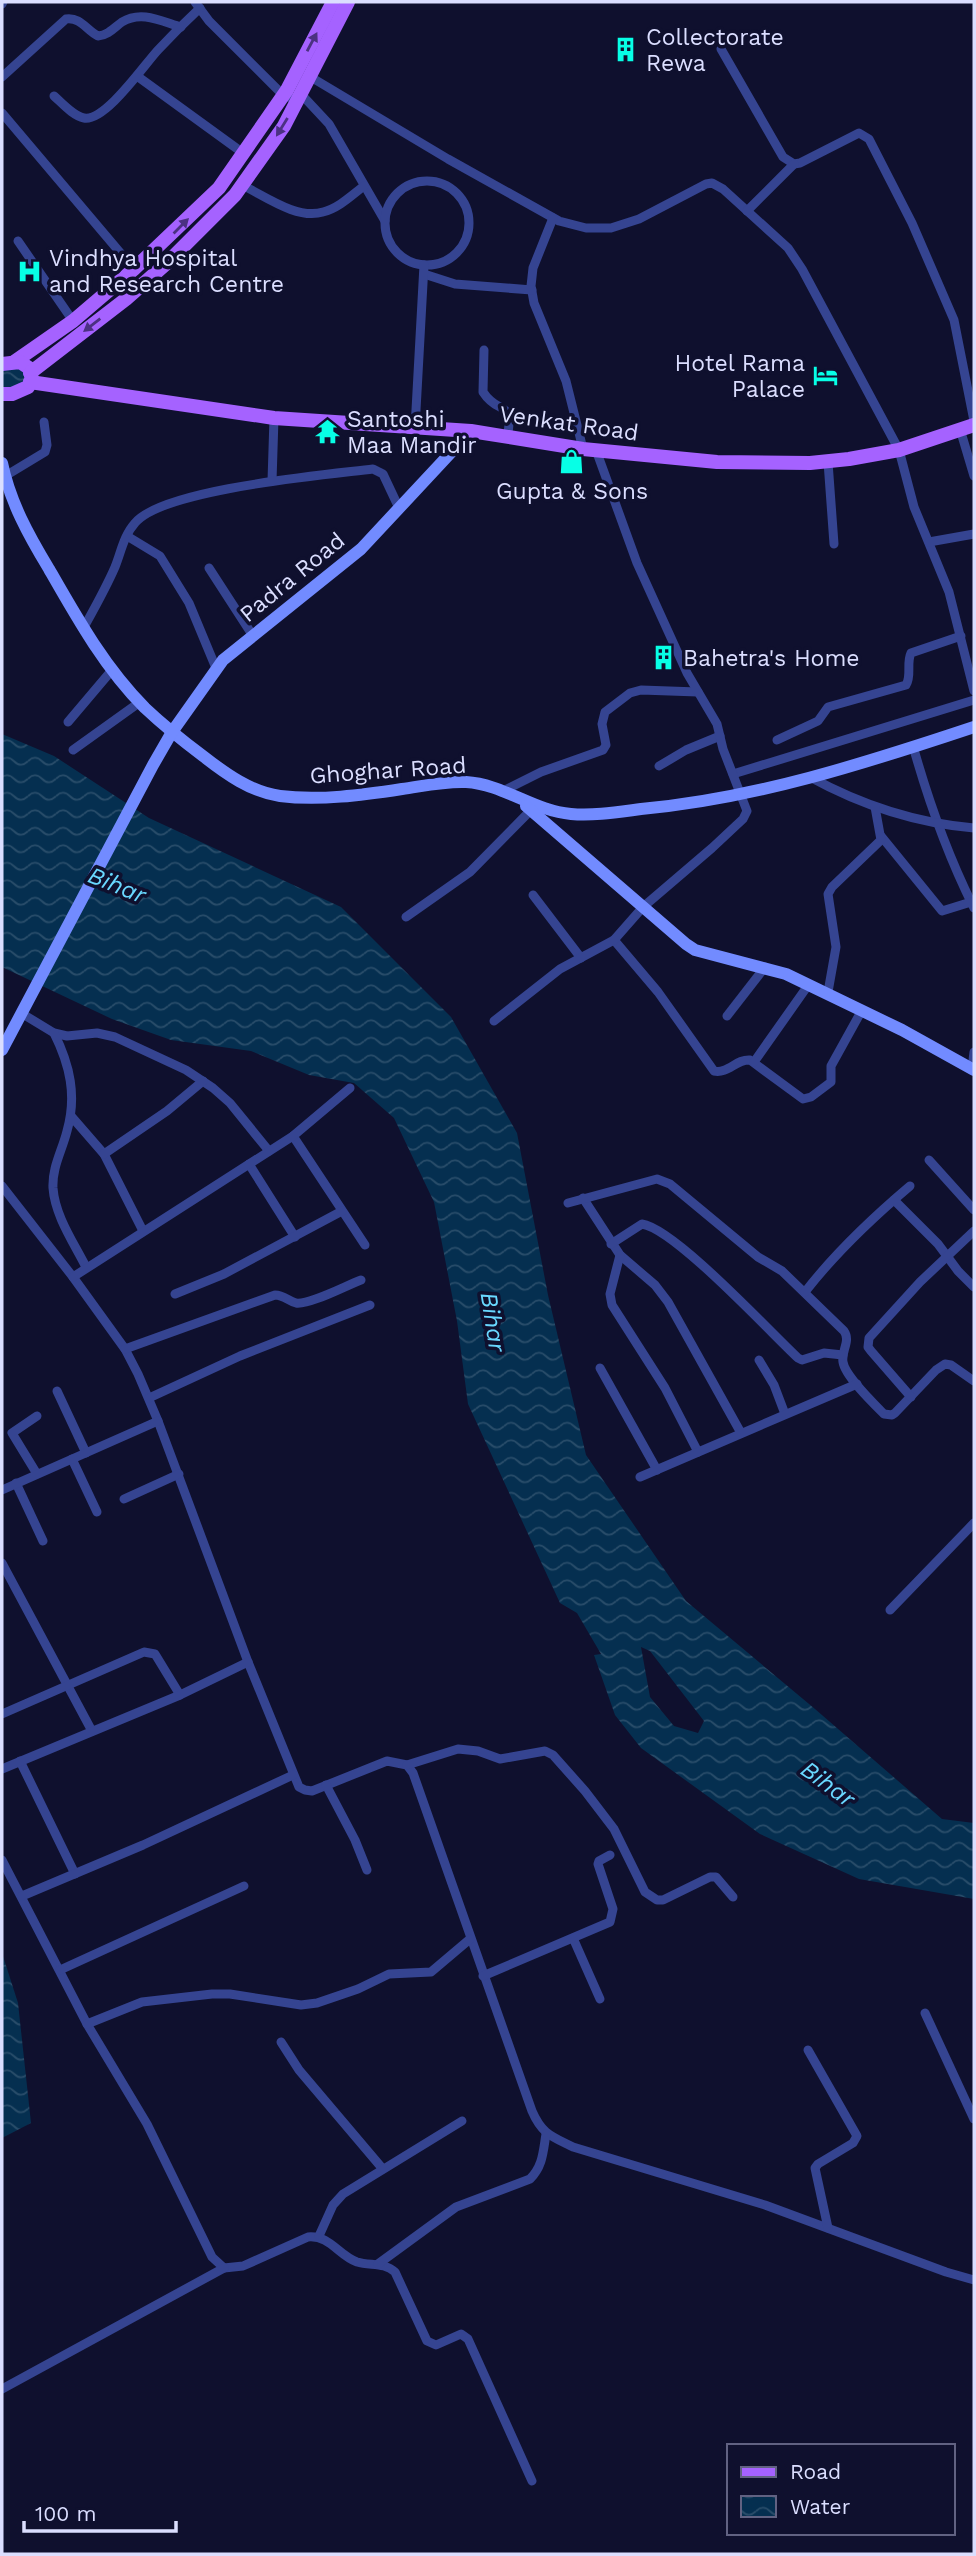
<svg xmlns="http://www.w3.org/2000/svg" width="976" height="2556" font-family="'Work Sans',sans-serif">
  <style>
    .water { fill: url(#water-waves); fill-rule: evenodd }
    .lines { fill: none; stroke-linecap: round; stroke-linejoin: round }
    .street { stroke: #354491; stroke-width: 9 }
    .secondary { stroke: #728bff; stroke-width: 12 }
    .primary { stroke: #a562ff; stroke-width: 14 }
    .oneway { fill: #4b3182 }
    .labels { text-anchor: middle; stroke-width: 7; stroke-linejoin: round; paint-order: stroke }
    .poi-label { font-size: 23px; fill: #dbdeff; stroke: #0f102e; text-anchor: start }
    .street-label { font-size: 23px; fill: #dbdeff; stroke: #0f102e }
    .water-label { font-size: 24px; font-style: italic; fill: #69d8ff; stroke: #0f102e }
  </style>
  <defs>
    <pattern id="water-waves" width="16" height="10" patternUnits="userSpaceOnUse" patternTransform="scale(1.75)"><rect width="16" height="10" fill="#052f50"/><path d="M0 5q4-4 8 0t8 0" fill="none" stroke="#294d6a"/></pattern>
  </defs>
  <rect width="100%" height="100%" fill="#0f102e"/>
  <g class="water">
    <path d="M20,362L32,379L2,394V364Z"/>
    <path d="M2,734L54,756L149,818L341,907L451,1017L517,1133L548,1295L586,1455L686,1601L815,1709L942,1819L974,1823V1899L859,1879L760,1834L641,1748L615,1715L594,1655L601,1654L577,1613L560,1603L468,1404L457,1321L434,1202L394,1118L354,1083L309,1075L251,1051L171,1040L112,1019L2,967ZM641,1647L650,1651L704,1721L698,1733L674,1726L650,1697Z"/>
    <path d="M2,1953L18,2003L31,2123L2,2138Z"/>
  </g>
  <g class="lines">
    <g class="street">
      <path d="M195,2L209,21L283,95L297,100"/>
      <path d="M2,4L3,2"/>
      <path d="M721,49L783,157L794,164L800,163L859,133L869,139L912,223L954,320L974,421"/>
      <path d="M137,76L243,153"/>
      <path d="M309,76L448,159L559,221L586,228H611L639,219L706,184L712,183L723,189L788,248L802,269L899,450L914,507L949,592L974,691"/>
      <path d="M2,77L66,19C81,17 86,30 98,36C108,35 114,28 122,22C141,10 161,21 181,27"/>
      <path d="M301,94L329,124L385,221"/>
      <path d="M54,96C62,103 73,116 84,118C105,122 144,65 158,50C171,36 185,22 200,8"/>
      <path d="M2,113L134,269"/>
      <circle cx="427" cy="223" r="42"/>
      <path d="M242,185C265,196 297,220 323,212C339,208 352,195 364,186"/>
      <path d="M747,211L794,164"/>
      <path d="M553,218L533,268L531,286L534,303L566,381L583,449"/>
      <path d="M18,241L73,321"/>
      <path d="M424,274L455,284L532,290"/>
      <path d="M484,350L483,392C499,417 515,398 507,438"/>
      <path d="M415,428L424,265"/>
      <path d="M960,429L974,476"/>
      <path d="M828,462L834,544"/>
      <path d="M2,478L45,452L47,445L44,422"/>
      <path d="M272,481L274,418"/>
      <path d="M127,536L160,556L189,603L216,668"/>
      <path d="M929,542L974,534"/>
      <path d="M209,568L253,636"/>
      <path d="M83,629C94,609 106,588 115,567C121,552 124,535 135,523C163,489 325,475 373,469L383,474L399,508"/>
      <path d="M68,722L112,670"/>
      <path d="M777,740L818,721L828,707L906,685C912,676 906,663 911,653L961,636"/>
      <path d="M913,746C929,803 948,856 974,908"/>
      <path d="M73,750L140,702"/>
      <path d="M659,766L686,750L720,736"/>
      <path d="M733,774L974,700"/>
      <path d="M810,777C861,805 916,823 974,828"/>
      <path d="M501,792L541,772L603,750L606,745L602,724L605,712L630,693L641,690L698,692"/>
      <path d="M881,836L942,911L971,902"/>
      <path d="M533,895L581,958"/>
      <path d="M406,917L470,872L531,810"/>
      <path d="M614,940L658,992L714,1071C728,1074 736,1059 750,1060L803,1099L811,1097L831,1082V1066L862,1010"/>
      <path d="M828,992L836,947L828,894L832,887L881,840L875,807"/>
      <path d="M21,1013L54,1033L67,1036L97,1033L115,1037L186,1070L213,1088L230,1103L269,1151"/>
      <path d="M727,1016L765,967"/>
      <path d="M494,1021L560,969L614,940L643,907L712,848L743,819L747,811L723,749L717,724L687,673L637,563L596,450"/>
      <path d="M54,1033C70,1065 77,1096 67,1131C62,1151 52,1167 53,1188C55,1216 74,1243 86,1267"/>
      <path d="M754,1062L809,984"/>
      <path d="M972,1069L974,1052"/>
      <path d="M71,1116L104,1154L143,1231"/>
      <path d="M293,1136L365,1245"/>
      <path d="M104,1154L167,1111L203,1081"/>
      <path d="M929,1160L974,1210"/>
      <path d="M249,1164L295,1237"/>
      <path d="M2,1186L73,1277L125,1349L138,1374L158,1421L248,1662L299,1787L305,1790L312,1791L387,1761L407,1765L413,1773L532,2111C542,2134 551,2136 573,2147L765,2205L946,2272L974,2280"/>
      <path d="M583,1198L620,1255L655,1285L668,1302L741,1433"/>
      <path d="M894,1200L938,1244L958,1271L974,1287"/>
      <path d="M568,1203L657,1179L670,1184L758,1257L782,1271L844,1331C851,1341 841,1351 843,1362C845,1376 874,1404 884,1414L892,1415L895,1413L936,1370L945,1364L951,1365L974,1381"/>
      <path d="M611,1244L642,1224C675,1229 769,1331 798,1358L802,1360L824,1353L843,1355"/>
      <path d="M620,1255L610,1294L612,1305L665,1388L698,1452"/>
      <path d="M73,1277L293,1136L350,1088"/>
      <path d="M805,1292C836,1252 871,1219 910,1186"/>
      <path d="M175,1294L224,1274L342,1211"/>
      <path d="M125,1349L275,1295C284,1295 288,1301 296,1303C310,1305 347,1285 361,1280"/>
      <path d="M759,1360L774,1385L785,1414"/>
      <path d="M600,1368L657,1470"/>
      <path d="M57,1391L86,1453"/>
      <path d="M911,1397L871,1351L868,1347L869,1338L920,1282L974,1231"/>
      <path d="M149,1398L240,1356L370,1305"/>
      <path d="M72,1459L97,1512"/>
      <path d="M37,1474L12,1433L37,1416"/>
      <path d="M640,1477L857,1384"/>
      <path d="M16,1483L43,1541"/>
      <path d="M2,1490L158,1421"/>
      <path d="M124,1499L179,1474"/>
      <path d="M2,1563L92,1731"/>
      <path d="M890,1610L974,1523"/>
      <path d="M2,1714L144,1652L155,1654L180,1695"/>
      <path d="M20,1761L75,1874"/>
      <path d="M407,1765L458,1749L478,1751L500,1759L545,1751L553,1755L585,1791L614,1829L645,1892L657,1900H663L710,1877H716L733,1897"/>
      <path d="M2,1769L180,1695L248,1662"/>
      <path d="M326,1785L355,1840L367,1870"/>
      <path d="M2,1860L87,2024L147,2124L212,2257L224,2268L243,2266L308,2237C330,2235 338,2255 357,2262C371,2266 384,2262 395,2272L427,2341L436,2345L461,2334L468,2339L532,2481"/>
      <path d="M22,1896L143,1845L293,1775"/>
      <path d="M573,1938L600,1999"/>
      <path d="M60,1970L244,1886"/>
      <path d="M483,1976L610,1922L613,1909L598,1864L599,1861L610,1855"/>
      <path d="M925,2013L974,2119"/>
      <path d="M87,2024L142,2002L212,1994H230L301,2005L317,2003L358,1989L389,1974L431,1972L470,1939"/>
      <path d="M281,2042L299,2070L382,2168"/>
      <path d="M808,2050L857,2136L853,2143L818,2164L815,2168L828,2228"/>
      <path d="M319,2236L333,2205L343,2194L462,2121"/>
      <path d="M378,2264L456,2207L530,2179C543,2166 543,2152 546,2134"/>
      <path d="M2,2389L224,2268"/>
    </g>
    <g class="secondary">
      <path d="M2,463C10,502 29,536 49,569C77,618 105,668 145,708C163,725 183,741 203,756C226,774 251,792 280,796C319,801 363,795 402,789C423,786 444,781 466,782C503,784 534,811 571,814C594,816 618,812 641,809C754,799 866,763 974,727"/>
      <path d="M526,806L686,944L695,950L786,974L902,1030L974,1070"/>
      <path d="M2,1050L153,765L172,732L223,660L361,549L471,431"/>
    </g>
    <g class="primary">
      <path d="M14,362L73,321L134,269L219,188L287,90L333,2"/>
      <path d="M2,364L20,362L29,368L32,379L28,387L12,394H2"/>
      <path d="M30,373L126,299L168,262L235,195L284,126L348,2"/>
      <path d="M30,382L274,418L471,431L583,449L717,462L810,463L849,459L899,450L974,425"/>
    </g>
  </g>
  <defs><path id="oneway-solid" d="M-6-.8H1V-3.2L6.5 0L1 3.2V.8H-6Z" transform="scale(1.75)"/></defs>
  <g class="oneway">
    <use href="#oneway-solid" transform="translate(312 42) rotate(-62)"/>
    <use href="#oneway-solid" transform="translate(282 127) rotate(122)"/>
    <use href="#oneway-solid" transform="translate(181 226) rotate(-45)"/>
    <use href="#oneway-solid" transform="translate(92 325) rotate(142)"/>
  </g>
  <defs>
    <symbol id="building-bare" viewBox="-9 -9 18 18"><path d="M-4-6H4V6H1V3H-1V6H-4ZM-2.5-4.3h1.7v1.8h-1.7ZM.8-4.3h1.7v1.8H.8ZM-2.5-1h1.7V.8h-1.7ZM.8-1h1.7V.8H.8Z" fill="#07ffe6" stroke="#0f102e" stroke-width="2.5" paint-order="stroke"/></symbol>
    <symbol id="hospital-bare" viewBox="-9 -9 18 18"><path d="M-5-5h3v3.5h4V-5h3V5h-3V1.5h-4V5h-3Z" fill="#07ffe6" stroke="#0f102e" stroke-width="2.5" paint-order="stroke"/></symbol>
    <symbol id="hotel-bare" viewBox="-9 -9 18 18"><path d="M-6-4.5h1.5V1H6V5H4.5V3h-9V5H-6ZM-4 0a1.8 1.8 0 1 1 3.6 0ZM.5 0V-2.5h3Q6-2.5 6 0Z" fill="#07ffe6" stroke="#0f102e" stroke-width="2.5" paint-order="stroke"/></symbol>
    <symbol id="temple-bare" viewBox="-9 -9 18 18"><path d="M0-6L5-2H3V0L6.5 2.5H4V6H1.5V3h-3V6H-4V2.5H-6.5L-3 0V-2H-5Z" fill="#07ffe6" stroke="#0f102e" stroke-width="2.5" paint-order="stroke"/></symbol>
    <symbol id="shop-bare" viewBox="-9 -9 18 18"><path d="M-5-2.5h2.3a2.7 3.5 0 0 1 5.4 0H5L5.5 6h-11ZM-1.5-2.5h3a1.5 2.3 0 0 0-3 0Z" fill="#07ffe6" stroke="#0f102e" stroke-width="2.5" paint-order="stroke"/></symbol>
  </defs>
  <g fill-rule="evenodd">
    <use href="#building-bare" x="608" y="32" width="35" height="35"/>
    <use href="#hospital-bare" x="12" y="254" width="35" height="35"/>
    <use href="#hotel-bare" x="808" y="358" width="35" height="35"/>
    <use href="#temple-bare" x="310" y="414" width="35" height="35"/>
    <use href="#shop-bare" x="554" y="444" width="35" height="35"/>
    <use href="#building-bare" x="646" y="640" width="35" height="35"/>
  </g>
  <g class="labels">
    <g class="poi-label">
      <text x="646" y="45">Collectorate<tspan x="646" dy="26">Rewa</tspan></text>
      <text x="49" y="266">Vindhya Hospital<tspan x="49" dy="26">and Research Centre</tspan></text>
      <text x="805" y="371" text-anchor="end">Hotel Rama<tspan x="805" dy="26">Palace</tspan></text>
      <text x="347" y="427">Santoshi<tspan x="347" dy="26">Maa Mandir</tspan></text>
      <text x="572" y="499" text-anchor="middle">Gupta &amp; Sons</text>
      <text x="683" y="666">Bahetra's Home</text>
    </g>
    <g class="street-label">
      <text transform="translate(569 423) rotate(8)" y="8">Venkat Road</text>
      <text transform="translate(292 577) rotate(-39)" y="8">Padra Road</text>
      <text transform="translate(388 770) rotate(-4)" y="8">Ghoghar Road</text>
    </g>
    <g class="water-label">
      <text transform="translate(117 885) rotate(22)" y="8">Bihar</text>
      <text transform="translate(493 1322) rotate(81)" y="8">Bihar</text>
      <text transform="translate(828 1784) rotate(36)" y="8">Bihar</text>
    </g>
  </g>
  <rect width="976" height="2556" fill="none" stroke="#dbdeff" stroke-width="7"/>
  <rect x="727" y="2444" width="228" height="91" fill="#0f102e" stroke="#616282" stroke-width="2"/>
  <rect x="741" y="2467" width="35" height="10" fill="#a562ff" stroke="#616282" stroke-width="2"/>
  <text x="790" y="2479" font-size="21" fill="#dbdeff">Road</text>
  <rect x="741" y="2496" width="35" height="21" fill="url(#water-waves)" stroke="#616282" stroke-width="2"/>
  <text x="790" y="2514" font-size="21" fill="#dbdeff">Water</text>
  <path d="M24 2521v10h152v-10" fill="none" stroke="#dbdeff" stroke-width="3.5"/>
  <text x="35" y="2521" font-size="21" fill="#dbdeff" stroke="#0f102e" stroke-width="5" paint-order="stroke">100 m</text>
</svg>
